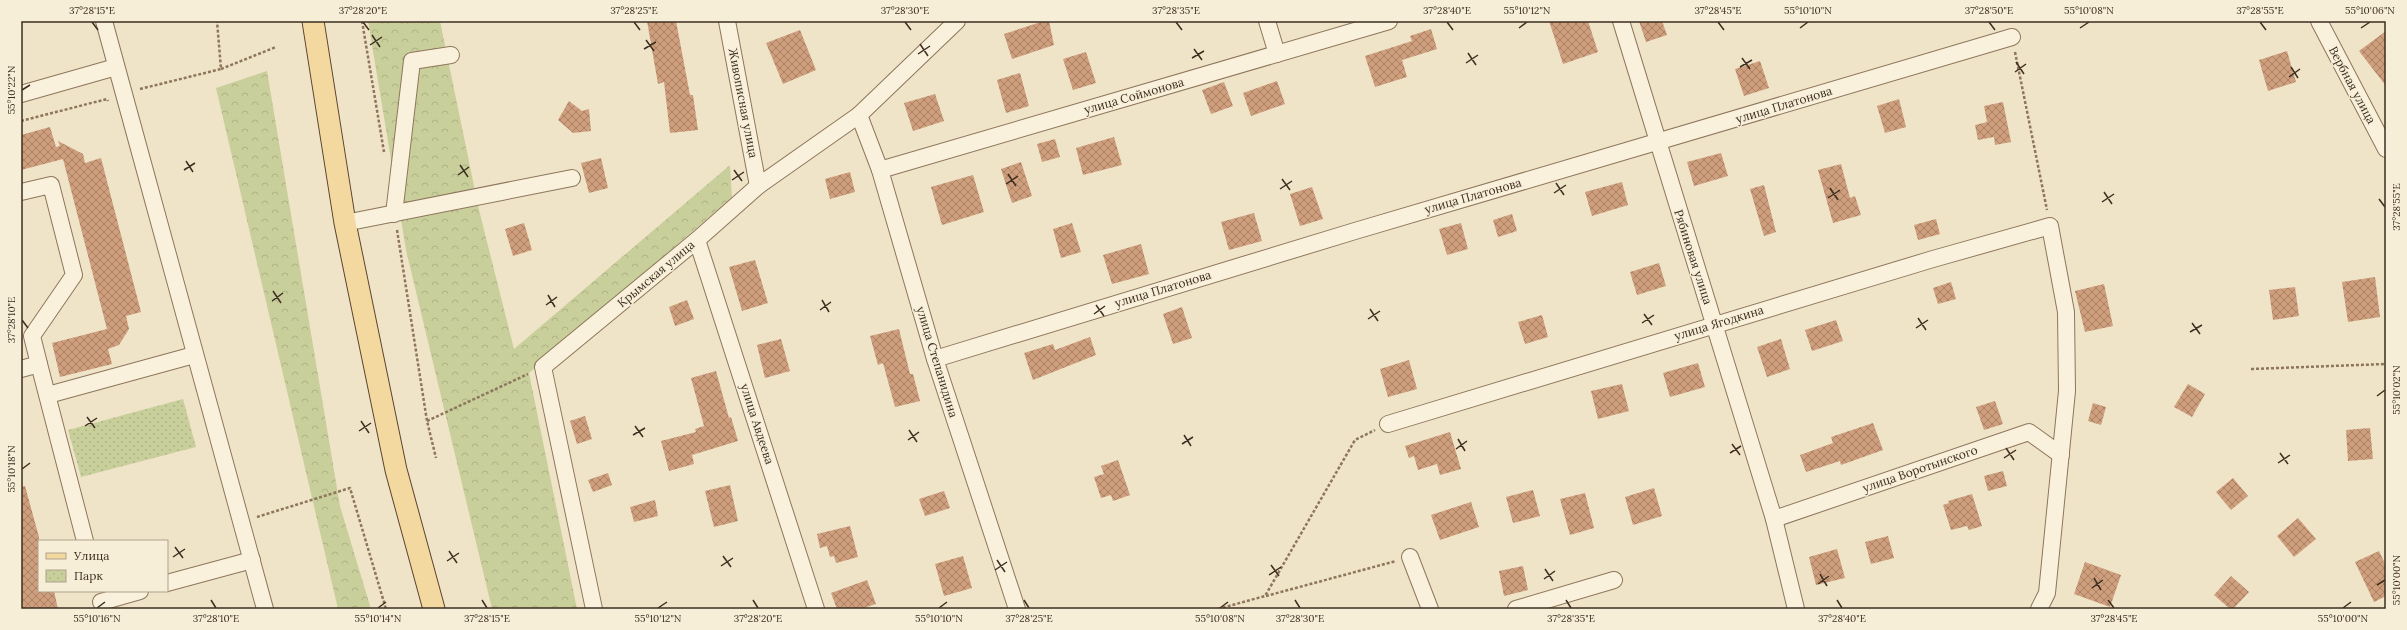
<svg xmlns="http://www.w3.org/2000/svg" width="2407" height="630" font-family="Lora,serif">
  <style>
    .forest { fill: url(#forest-crowns) }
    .park { fill: url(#park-dots) }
    .building { fill: url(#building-cross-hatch) }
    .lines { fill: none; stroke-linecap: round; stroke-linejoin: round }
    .minor-casing { stroke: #8d765c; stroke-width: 18 }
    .major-casing { stroke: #5b4430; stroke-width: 23 }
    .path { stroke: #8d765c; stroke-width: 2.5; stroke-dasharray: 3 2; stroke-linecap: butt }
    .minor { stroke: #faf1dc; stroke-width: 16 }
    .major { stroke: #f3d9a0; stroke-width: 21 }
    .ticks { fill: none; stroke: #3d2e20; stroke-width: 1.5 }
    .labels { text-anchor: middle; stroke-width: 3; stroke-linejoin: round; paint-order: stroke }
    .street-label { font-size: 12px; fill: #3d2e20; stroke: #f7eed8 }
    .neatline { fill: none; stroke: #3d2e20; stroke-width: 1.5 }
    .ticks-label { font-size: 10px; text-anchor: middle; fill: #3d2e20 }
  </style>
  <defs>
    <pattern id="forest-crowns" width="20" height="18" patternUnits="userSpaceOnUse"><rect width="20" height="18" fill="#c9cf9b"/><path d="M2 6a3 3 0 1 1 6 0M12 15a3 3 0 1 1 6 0" fill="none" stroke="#aeb285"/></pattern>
    <pattern id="park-dots" width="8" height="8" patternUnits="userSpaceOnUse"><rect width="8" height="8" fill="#c9cf9b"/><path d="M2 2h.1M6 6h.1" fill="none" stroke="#aeb285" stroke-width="1.8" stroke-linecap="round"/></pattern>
    <pattern id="building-cross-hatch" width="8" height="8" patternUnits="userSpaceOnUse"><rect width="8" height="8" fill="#cf9f7d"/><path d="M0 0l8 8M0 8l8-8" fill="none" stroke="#a98266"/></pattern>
  </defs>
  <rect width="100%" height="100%" fill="#f0e4c8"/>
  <g class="forest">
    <path d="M368,21H440L479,210L514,349L730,165L732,197L529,373L577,609H492L406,250Z"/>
    <path d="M267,71L340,506L371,609H338L216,88Z"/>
  </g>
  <path class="park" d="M183,399L196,447L81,477L68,430Z"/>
  <g class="building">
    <path d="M647,21H676L690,95H693L698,130L670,133L664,82L658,84Z"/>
    <path d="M1044,21H1049L1054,45L1012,59L1004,34Z"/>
    <path d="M1549,21H1588L1598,52L1563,64Z"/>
    <path d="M1639,21H1662L1667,35L1646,42Z"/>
    <path d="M1431,29L1437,49L1402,60L1407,77L1375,87L1365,56L1412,41L1410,36Z"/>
    <path d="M800,30L816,70L783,84L766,43Z"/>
    <path d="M2386,31V86L2359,51Z"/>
    <path d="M2287,51L2296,82L2268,91L2259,60Z"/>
    <path d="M1086,52L1096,83L1073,90L1063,59Z"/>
    <path d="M1760,61L1769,88L1744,96L1735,69Z"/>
    <path d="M1020,73L1029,106L1006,113L997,80Z"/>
    <path d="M1277,81L1285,104L1251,116L1243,93Z"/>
    <path d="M1224,82L1233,106L1211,114L1202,90Z"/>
    <path d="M935,94L944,121L913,131L904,103Z"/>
    <path d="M1899,99L1906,127L1885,133L1877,106Z"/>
    <path d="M569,101L582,111L589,109L591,131L573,133L558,120Z"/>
    <path d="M2003,102L2011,142L1995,145L1994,137L1978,140L1975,125L1987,122L1984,106Z"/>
    <path d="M50,127L56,147L60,146L58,141L83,154L85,163L101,158L141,312L126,316L129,329L119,345L108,349L112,364L60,377L52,343L107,329L63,159L21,170V135Z"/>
    <path d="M1114,137L1122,165L1083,175L1076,148Z"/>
    <path d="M1055,139L1060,157L1042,162L1037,144Z"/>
    <path d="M1721,153L1728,176L1694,186L1687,162Z"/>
    <path d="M601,158L608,188L589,193L581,163Z"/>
    <path d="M1021,162L1032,196L1012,203L1001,169Z"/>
    <path d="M1841,164L1850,198L1855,196L1861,215L1833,223L1818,170Z"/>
    <path d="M850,172L855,192L830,199L825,179Z"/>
    <path d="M973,175L984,212L942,225L931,187Z"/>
    <path d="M1622,182L1628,205L1592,216L1585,192Z"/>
    <path d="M1764,185L1776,232L1764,236L1750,189Z"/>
    <path d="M1312,187L1323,219L1300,226L1290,194Z"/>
    <path d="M1254,213L1262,241L1229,250L1221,222Z"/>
    <path d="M1512,214L1517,231L1498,237L1493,220Z"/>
    <path d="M1936,219L1940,234L1918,240L1914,225Z"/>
    <path d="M524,223L532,250L513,256L505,229Z"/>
    <path d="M1072,223L1081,252L1061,258L1053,229Z"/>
    <path d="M1461,223L1468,249L1447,255L1439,229Z"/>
    <path d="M1141,244L1149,274L1112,284L1103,255Z"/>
    <path d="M755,260L768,303L742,311L729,267Z"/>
    <path d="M1659,263L1666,286L1637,295L1630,272Z"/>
    <path d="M2375,277L2380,317L2348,322L2342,282Z"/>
    <path d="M1951,282L1956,299L1938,304L1933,288Z"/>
    <path d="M2104,284L2113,326L2085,332L2075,291Z"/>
    <path d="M2295,287L2299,316L2273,320L2269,290Z"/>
    <path d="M687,300L694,319L675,326L669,307Z"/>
    <path d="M1182,307L1192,338L1173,344L1163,314Z"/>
    <path d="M1542,315L1548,337L1525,344L1518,322Z"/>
    <path d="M1836,320L1843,341L1812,351L1805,330Z"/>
    <path d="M899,329L910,374H913L920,401L895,407L883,363L878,365L870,336Z"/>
    <path d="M1090,337L1096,355L1033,380L1024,353L1053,344L1055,350Z"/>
    <path d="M781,339L790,371L765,378L757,345Z"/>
    <path d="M1781,339L1790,369L1767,377L1757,347Z"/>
    <path d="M1409,360L1417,389L1388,397L1380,369Z"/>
    <path d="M1698,363L1705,387L1670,397L1663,373Z"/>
    <path d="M716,371L729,418L731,417L738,441L692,455L694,464L669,471L661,441L696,432L695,429L704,426L691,378Z"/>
    <path d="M1622,384L1629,411L1598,419L1591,391Z"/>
    <path d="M2188,384L2205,394L2192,417L2174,407Z"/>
    <path d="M1995,401L2003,424L1984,430L1976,407Z"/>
    <path d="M2093,403L2106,407L2101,425L2088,421Z"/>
    <path d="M585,416L592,439L577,444L570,421Z"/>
    <path d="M1873,423L1883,450L1841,465L1840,461L1806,472L1800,455L1833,443L1831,437Z"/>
    <path d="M2370,428L2373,459L2348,461L2346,430Z"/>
    <path d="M1450,432L1461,469L1440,475L1437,464L1418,470L1414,456L1409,458L1405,446Z"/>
    <path d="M1118,460L1130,495L1113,501L1111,495L1101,498L1094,477L1104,474L1101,466Z"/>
    <path d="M2003,471L2007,486L1988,491L1984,476Z"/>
    <path d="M608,473L612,485L593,492L588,480Z"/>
    <path d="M2233,478L2248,496L2231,510L2216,492Z"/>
    <path d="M730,485L738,521L714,527L705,491Z"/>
    <path d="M25,486L39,537V591H54L58,609H21V487Z"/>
    <path d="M1654,488L1662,516L1633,525L1625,497Z"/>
    <path d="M1533,490L1540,516L1513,523L1506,497Z"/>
    <path d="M944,491L950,508L925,516L919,499Z"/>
    <path d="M1585,493L1594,528L1570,535L1560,499Z"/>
    <path d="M1972,494L1982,526L1969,530L1967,526L1951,530L1943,505L1949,503L1948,501Z"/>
    <path d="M655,500L658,516L634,522L630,507Z"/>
    <path d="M1471,502L1479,527L1440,540L1431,515Z"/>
    <path d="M2298,518L2316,539L2294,557L2277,536Z"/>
    <path d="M850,526L858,557L836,563L834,556L830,557L827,546L820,548L817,534Z"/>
    <path d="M1888,536L1894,558L1871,564L1865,542Z"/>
    <path d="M1837,549L1845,578L1816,585L1809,557Z"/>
    <path d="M2379,551L2386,566V596L2374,602L2355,562Z"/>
    <path d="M963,556L972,588L944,596L935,564Z"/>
    <path d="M2085,562L2121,575L2110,607L2074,594Z"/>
    <path d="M1523,566L1528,590L1504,596L1499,571Z"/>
    <path d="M2231,576L2249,592L2233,609H2230L2214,595Z"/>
    <path d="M867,580L876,604L860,609H837L831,593Z"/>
  </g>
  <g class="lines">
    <defs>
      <g id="minor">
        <path d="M104,21L265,609"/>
        <path d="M727,21L758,186"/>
        <path d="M1267,21L1277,54"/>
        <path d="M1621,21L1774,519L1796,609"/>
        <path d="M2319,21L2386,149"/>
        <path d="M21,94L116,67"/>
        <path d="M859,115L880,170L935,359L1017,609"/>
        <path d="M880,170L1389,21"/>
        <path d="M21,192L51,185L74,275L32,336L39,364L21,369"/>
        <path d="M394,214L412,61L451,55"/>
        <path d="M345,223L572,178"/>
        <path d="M697,240L816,609"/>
        <path d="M935,359L1355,231L2012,37"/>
        <path d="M39,364L85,541"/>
        <path d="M48,395L194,355"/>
        <path d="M1388,424L1933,259L2050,226L2066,312L2067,391L2047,593L2039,609"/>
        <path d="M1774,519L2029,432L2061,455"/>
        <path d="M1410,557L1430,609"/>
        <path d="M167,583L252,560"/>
        <path d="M101,602L140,591"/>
        <path d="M594,609L543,367L697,240L758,186L859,115L957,21"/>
        <path d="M1516,609L1614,580"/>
      </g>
      <path id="major" d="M313,21L345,223L396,470L434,609"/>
    </defs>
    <use href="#minor" class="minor-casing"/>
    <use href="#major" class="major-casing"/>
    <g class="path">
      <path d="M362,21L384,152"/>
      <path d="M2015,52L2047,210"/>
      <path d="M221,69L276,47"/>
      <path d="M140,89L221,69L217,21"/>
      <path d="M21,121L107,99L108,101"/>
      <path d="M397,230L427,421L436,458"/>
      <path d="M2251,369L2386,364"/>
      <path d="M427,421L528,374"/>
      <path d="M257,517L350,488L386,609"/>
      <path d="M1266,596L1396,561"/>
      <path d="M1218,609L1265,596L1355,440L1375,430"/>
    </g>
    <use href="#minor" class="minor"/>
    <use href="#major" class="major"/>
  </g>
  <path class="ticks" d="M92,22L98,30M363,22L369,30M634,22L640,30M905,22L911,30M1176,22L1182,30M1447,22L1453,30M1718,22L1724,30M1989,22L1995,30M2260,22L2266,30M1519,28L1527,22M1800,28L1808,22M2080,28L2089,22M2361,28L2370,22M372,35L380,47M646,40L654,51M920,44L928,56M370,45L382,37M644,49L656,42M1194,49L1202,60M1468,53L1476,65M918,54L930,46M1192,58L1204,51M1742,58L1750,69M2016,62L2024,74M1466,63L1478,55M1740,67L1752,60M2291,67L2298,78M2015,72L2026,64M2289,77L2300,69M22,90L30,85M186,161L193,172M460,165L468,177M184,170L195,163M734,170L742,181M1008,174L1016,186M458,175L469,167M1282,179L1290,190M732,180L744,172M1556,183L1564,195M1006,184L1018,176M1830,188L1838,200M1280,189L1292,181M2104,192L2112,204M1554,193L1566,185M1828,198L1840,190M2379,199L2385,207M2102,202L2114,194M273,291L281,303M548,295L555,307M822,300L829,312M272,301L283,293M546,305L557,297M1096,305L1104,316M1370,309L1378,321M820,310L831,302M1094,314L1105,306M1644,314L1652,325M1918,318L1926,330M1368,319L1380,311M22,320L28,328M1642,323L1654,315M2192,323L2200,334M1916,328L1928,320M2190,332L2202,325M2377,396L2385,390M87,417L95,428M361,421L369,433M85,426L97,418M635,426L643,437M909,430L917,442M359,431L371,423M633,435L645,428M1184,435L1191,446M1458,439L1465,451M908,440L919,432M1182,444L1193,437M1732,444L1740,455M2006,448L2014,460M1456,449L1467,441M1730,453L1741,446M2280,453L2288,464M2004,458L2016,450M2278,463L2290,455M22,469L30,463M175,547L183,558M449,551L457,563M723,556L731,567M173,557L185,549M997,560L1005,572M447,561L459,553M1271,565L1279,576M721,566L733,558M1545,569L1553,581M995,570L1007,562M1820,574L1827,586M1269,575L1281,567M2094,578L2101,590M1544,579L1555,571M1818,584L1829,576M2377,585L2385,580M2092,588L2103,580M211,600L216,608M482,600L487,608M753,600L758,608M1024,600L1029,608M1295,600L1300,608M1566,600L1571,608M1837,600L1842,608M2108,600L2114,608M97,608L105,602M378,608L386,602M658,608L667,602M939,608L947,602M1220,608L1228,602M2343,608L2351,602"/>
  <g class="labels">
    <g class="street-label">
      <text transform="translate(2352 85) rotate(62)" y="4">Вербная улица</text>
      <text transform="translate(1134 96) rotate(-16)" y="4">улица Соймонова</text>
      <text transform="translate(743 103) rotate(79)" y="4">Живописная улица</text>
      <text transform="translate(1784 105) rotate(-17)" y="4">улица Платонова</text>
      <text transform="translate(1473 196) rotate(-16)" y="4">улица Платонова</text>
      <text transform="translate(1693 257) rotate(72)" y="4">Рябиновая улица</text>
      <text transform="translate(656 274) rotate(-40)" y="4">Крымская улица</text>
      <text transform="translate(1163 289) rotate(-17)" y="4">улица Платонова</text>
      <text transform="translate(1719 323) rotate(-17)" y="4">улица Ягодкина</text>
      <text transform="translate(937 362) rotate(73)" y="4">улица Степанидина</text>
      <text transform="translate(757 424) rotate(72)" y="4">улица Авдеева</text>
      <text transform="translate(1920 469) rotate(-19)" y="4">улица Воротынского</text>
    </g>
  </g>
  <rect width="2407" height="630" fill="none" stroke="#f7eed8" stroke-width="44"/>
  <rect x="38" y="540" width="130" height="52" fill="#f7eed8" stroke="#ada18e"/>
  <rect x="46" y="553" width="20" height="6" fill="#f3d9a0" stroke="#ada18e"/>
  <text x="74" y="560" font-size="12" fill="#3d2e20">Улица</text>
  <rect x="46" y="570" width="20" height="12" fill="url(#park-dots)" stroke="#ada18e"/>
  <text x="74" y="580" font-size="12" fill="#3d2e20">Парк</text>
  <rect x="22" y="22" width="2363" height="586" class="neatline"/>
  <g class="ticks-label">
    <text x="92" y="14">37°28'15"E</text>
    <text x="363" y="14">37°28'20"E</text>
    <text x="634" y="14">37°28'25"E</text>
    <text x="905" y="14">37°28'30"E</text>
    <text x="1176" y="14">37°28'35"E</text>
    <text x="1447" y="14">37°28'40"E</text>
    <text x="1527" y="14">55°10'12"N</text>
    <text x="1718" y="14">37°28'45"E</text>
    <text x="1808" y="14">55°10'10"N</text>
    <text x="1989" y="14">37°28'50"E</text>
    <text x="2089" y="14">55°10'08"N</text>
    <text x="2260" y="14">37°28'55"E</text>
    <text x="2370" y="14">55°10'06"N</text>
    <text transform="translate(11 90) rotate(-90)" y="4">55°10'22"N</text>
    <text transform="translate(2396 207) rotate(-90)" y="4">37°28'55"E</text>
    <text transform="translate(11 320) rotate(-90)" y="4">37°28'10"E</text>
    <text transform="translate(2396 390) rotate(-90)" y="4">55°10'02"N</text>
    <text transform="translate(11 469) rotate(-90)" y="4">55°10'18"N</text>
    <text transform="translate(2396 580) rotate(-90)" y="4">55°10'00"N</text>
    <text x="97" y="622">55°10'16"N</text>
    <text x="216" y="622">37°28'10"E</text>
    <text x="378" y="622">55°10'14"N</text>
    <text x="487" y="622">37°28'15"E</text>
    <text x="658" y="622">55°10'12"N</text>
    <text x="758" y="622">37°28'20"E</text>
    <text x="939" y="622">55°10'10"N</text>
    <text x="1029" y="622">37°28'25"E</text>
    <text x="1220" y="622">55°10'08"N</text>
    <text x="1300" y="622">37°28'30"E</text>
    <text x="1571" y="622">37°28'35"E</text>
    <text x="1842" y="622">37°28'40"E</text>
    <text x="2114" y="622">37°28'45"E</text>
    <text x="2343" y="622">55°10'00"N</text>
  </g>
</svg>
